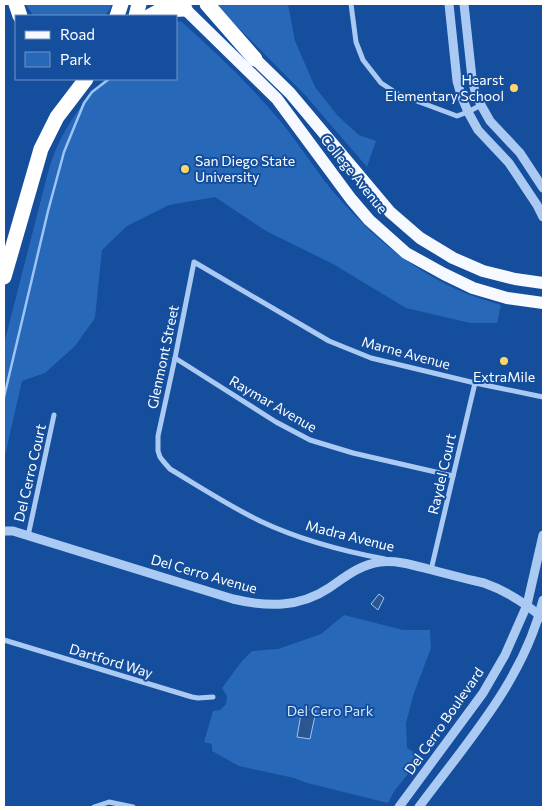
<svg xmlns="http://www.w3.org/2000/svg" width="547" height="811" font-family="Commissioner,sans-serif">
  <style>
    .green { fill: #2768b9 }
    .water { fill: #2b568f; stroke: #9cc5f6 }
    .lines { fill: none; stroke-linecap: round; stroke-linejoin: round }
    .stream { stroke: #9cc5f6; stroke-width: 2.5 }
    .minor { stroke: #aacaf3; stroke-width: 5 }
    .tertiary { stroke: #aacaf3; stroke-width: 9 }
    .primary { stroke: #f6f9ff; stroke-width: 12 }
    .motorway { stroke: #fff; stroke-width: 15 }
    .poi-dot { fill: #ffd66c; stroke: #144e9c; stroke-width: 2 }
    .labels { text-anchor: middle; stroke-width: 4; stroke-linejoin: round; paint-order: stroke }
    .poi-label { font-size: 14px; fill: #fff; stroke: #144e9c; text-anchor: end }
    .street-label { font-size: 14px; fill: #fff; stroke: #144e9c }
    .park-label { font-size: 14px; fill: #d2e5fd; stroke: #144e9c }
  </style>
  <rect width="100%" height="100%" fill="#144e9c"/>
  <g class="green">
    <path d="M25,4H111V7L105,16H34Z"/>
    <path d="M215,4H288L295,41L315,87L338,116L359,135L376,141L367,167L306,96Z"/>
    <path d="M176,21L182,22C215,52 247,82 276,116C296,139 312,165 331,189C368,233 406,266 458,290C471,296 486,300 501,305L497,323H470L406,308L333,264L266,231L215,197L169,205L127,226L102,250L95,318L75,346L45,373L22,381L4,460V344L47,176C49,169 51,161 54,154C65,126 84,100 105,79H176Z"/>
    <path d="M344,615L403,630H430L431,648L414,693L406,723L407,748L422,757L395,790L388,803L307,783L294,778L239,766L212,751V744L204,742L213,711L220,710L226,704L227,696L222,688L242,661L252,651L278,649L321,634Z"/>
  </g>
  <g class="water">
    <path d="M379,594L384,598L378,610L371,604Z"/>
    <path d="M302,708L316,711L310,739L297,737Z"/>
  </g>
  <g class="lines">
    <path class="stream" d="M4,397L48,211L64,152L84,103L92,92L109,79"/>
    <g class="minor">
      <path d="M351,4L356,42L363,60L381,83L398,94L457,116L468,112L481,105"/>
      <path d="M175,358L276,422L310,440L353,453L453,476"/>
      <path d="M28,536L54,415"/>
      <path d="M385,559C342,551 300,540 260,521C229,506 200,487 170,469L163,461L160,457L158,451V436L175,358L194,262L329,341L371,358L475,383L543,397"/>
      <path d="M431,570L475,383"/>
      <path d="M4,640L192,697L198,698L213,697"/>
      <path d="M94,807L109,802L133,807"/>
    </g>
    <g class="tertiary">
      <path d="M449,4L457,81L461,95L468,112L478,130L509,163L537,205L543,217"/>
      <path d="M464,4L472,78L475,91L481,105L490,121L520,153L543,188"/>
      <path d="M4,531H13L233,599C267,607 299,608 329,588C345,577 359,565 380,562C396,560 413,565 428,569C447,574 466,579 484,583C507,591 525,603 543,618"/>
      <path d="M399,807L483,693L505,655L527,605L543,535"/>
      <path d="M419,807C467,742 524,680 543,600"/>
    </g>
    <g class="primary">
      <path d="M180,4L277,99L351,199L369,220L406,253L444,274L473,288L507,298L543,303"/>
      <path d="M249,53L290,93L390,212L420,238L453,258L483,271L515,279L543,283"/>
    </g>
    <g class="motorway">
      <path d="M16,4L20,16"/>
      <path d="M207,4L255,59"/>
      <path d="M117,16L121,4"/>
      <path d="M136,16L139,4"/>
      <path d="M150,16L161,10L185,9"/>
      <path d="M4,277L41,149L57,117L86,79"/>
    </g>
  </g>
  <g class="poi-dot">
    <circle cx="514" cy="88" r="5"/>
    <circle cx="185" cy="169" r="5"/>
    <circle cx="504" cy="361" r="5"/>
  </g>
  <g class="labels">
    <g class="poi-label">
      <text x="504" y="85">Hearst<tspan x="504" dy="16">Elementary School</tspan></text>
      <text x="195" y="166" text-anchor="start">San Diego State<tspan x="195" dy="16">University</tspan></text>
      <text x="504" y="382" text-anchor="middle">ExtraMile</text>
    </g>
    <g class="street-label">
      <text transform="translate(354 174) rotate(51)" y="5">College Avenue</text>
      <text transform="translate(406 353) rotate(15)" y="5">Marne Avenue</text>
      <text transform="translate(163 357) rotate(-78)" y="5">Glenmont Street</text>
      <text transform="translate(273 404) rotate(30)" y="5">Raymar Avenue</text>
      <text transform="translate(30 473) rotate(-77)" y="5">Del Cerro Court</text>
      <text transform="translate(442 474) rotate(-77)" y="5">Raydel Court</text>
      <text transform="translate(350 536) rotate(14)" y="5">Madra Avenue</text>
      <text transform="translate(204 574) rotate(16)" y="5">Del Cerro Avenue</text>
      <text transform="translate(111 661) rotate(17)" y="5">Dartford Way</text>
      <text transform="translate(444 721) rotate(-55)" y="5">Del Cerro Boulevard</text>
    </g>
    <g class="park-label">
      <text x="330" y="716">Del Cero Park</text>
    </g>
  </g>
  <rect width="547" height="811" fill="none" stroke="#ffffff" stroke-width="10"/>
  <rect x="15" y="15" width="162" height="65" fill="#144e9c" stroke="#7295c4"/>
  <rect x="25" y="31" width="25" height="8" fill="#f6f9ff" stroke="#7295c4"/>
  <text x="60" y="40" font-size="15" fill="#ffffff">Road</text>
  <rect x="25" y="52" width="25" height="15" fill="#2768b9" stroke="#7295c4"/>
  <text x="60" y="65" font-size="15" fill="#ffffff">Park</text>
</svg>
